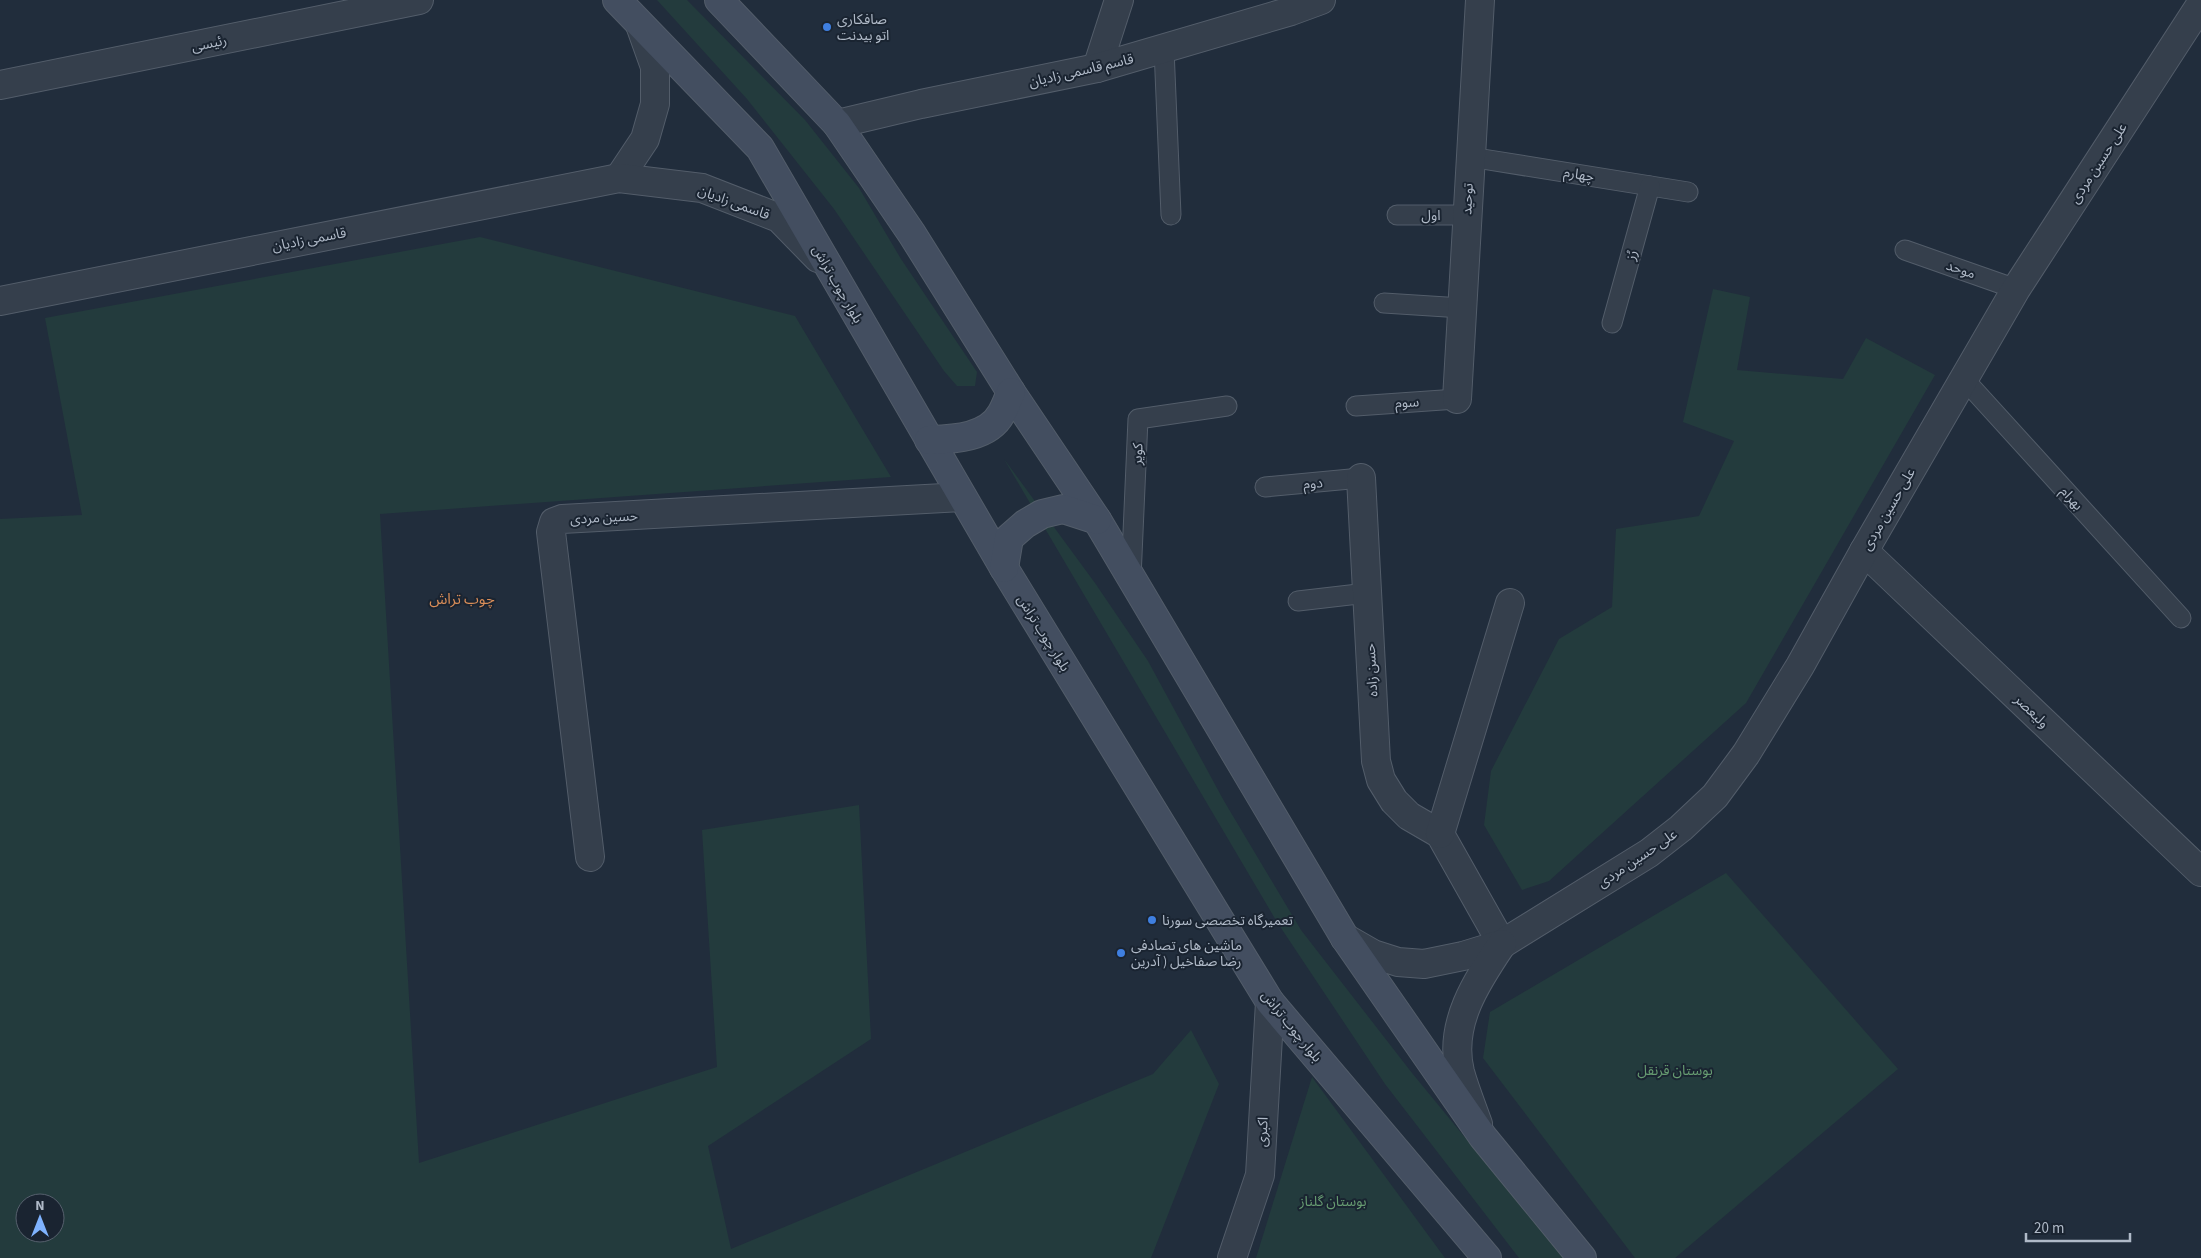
<svg xmlns="http://www.w3.org/2000/svg" width="2201" height="1258" font-family="'Source Sans 3','Noto Sans Arabic',sans-serif">
  <style>
    .green { fill: #233b3d; fill-rule: evenodd }
    .lines { fill: none; stroke-linecap: round; stroke-linejoin: round }
    .service-casing { stroke: #535d6a; stroke-width: 21 }
    .minor-casing { stroke: #535d6a; stroke-width: 30 }
    .tertiary-casing { stroke: #535d6a; stroke-width: 30 }
    .secondary-casing { stroke: #535d6a; stroke-width: 30 }
    .service { stroke: #353f4c; stroke-width: 19 }
    .minor { stroke: #353f4c; stroke-width: 28 }
    .tertiary { stroke: #353f4c; stroke-width: 28 }
    .secondary { stroke: #434e60; stroke-width: 28 }
    .shop-dot { fill: #3f7fe0; stroke: #1a2431; stroke-width: 2 }
    .labels { text-anchor: middle; stroke-width: 4; stroke-linejoin: round; paint-order: stroke }
    .poi-label { font-size: 14px; fill: #b0bac8; stroke: #1a2431; text-anchor: start }
    .street-label { font-size: 14px; fill: #b0bac8; stroke: #1a2431 }
    .park-label { font-size: 14px; fill: #669b71; stroke: #1a2431 }
    .neighbourhood-label { font-size: 15px; fill: #da8e59; stroke: #1a2431 }
  </style>
  <rect width="100%" height="100%" fill="#212d3c"/>
  <g class="green">
    <path d="M657,0H687L805,120L859,188L901,259L977,372L975,386H957L944,371L834,209L747,99Z"/>
    <path d="M480,237L795,316L891,477L380,514L419,1163L717,1067L702,830L859,805L871,1039L708,1146L731,1249L1153,1074L1191,1030L1219,1084L1151,1258H0V519L82,515L45,318ZM25,1203H55V1233H25Z"/>
    <path d="M1713,289L1750,297L1737,370L1843,379L1866,338L1935,375L1746,703L1549,881L1522,890L1484,825L1491,771L1559,639L1612,607L1616,529L1699,516L1734,441L1683,422Z"/>
    <path d="M1004,459L1095,583L1148,661L1224,801L1301,930L1412,1073L1564,1258H1519L1385,1084L1277,922Z"/>
    <path d="M1726,873L1898,1069L1675,1258H1635L1483,1058L1490,1012Z"/>
    <path d="M1312,1077L1445,1258H1256Z"/>
  </g>
  <g class="lines">
    <defs>
      <g id="service">
        <path d="M1164,49L1171,215"/>
        <path d="M1470,157L1688,192"/>
        <path d="M1397,215H1466"/>
        <path d="M1905,250L2016,289"/>
        <path d="M1384,303L1462,308"/>
        <path d="M1612,323L1650,186"/>
        <path d="M1963,378L2181,618"/>
        <path d="M1356,406L1457,399"/>
        <path d="M1265,487L1361,478"/>
        <path d="M1131,578L1138,419L1227,406"/>
        <path d="M1298,601L1367,593"/>
      </g>
      <g id="minor">
        <path d="M0,85L419,0"/>
        <path d="M619,178L645,139L655,104V67L640,25"/>
        <path d="M0,301L619,178L702,188L779,218L818,258"/>
        <path d="M1457,399L1480,0"/>
        <path d="M1361,478L1376,761L1381,780L1394,801L1409,816L1440,834L1502,944"/>
        <path d="M1864,551L2201,872"/>
        <path d="M1440,834L1510,603"/>
        <path d="M590,857L551,532L554,522L562,519L962,497"/>
      </g>
      <g id="tertiary">
        <path d="M1097,68L1119,0"/>
        <path d="M837,124L921,104L1097,68L1291,11L1321,0"/>
        <path d="M1345,938L1373,954L1398,962L1424,964L1463,956L1502,944L1649,853L1681,828L1715,796L1746,754L1800,666L1864,551L2016,289L2201,4"/>
        <path d="M1478,1124C1472,1107 1465,1090 1460,1072C1448,1024 1477,981 1502,944"/>
        <path d="M1232,1258L1260,1175L1270,1002"/>
      </g>
      <g id="secondary">
        <path d="M617,0L760,148L1004,568L1270,1002L1487,1258"/>
        <path d="M719,0L837,124L912,234L1011,392L1097,520L1345,938L1483,1137L1582,1258"/>
        <path d="M929,440C953,439 988,438 1001,414C1005,408 1008,399 1011,392"/>
        <path d="M1004,568L1009,538L1025,524L1042,514L1063,509L1097,520"/>
      </g>
    </defs>
    <use href="#service" class="service-casing"/>
    <use href="#minor" class="minor-casing"/>
    <use href="#tertiary" class="tertiary-casing"/>
    <use href="#secondary" class="secondary-casing"/>
    <use href="#service" class="service"/>
    <use href="#minor" class="minor"/>
    <use href="#tertiary" class="tertiary"/>
    <use href="#secondary" class="secondary"/>
  </g>
  <g class="shop-dot">
    <circle cx="827" cy="27" r="5"/>
    <circle cx="1152" cy="920" r="5"/>
    <circle cx="1121" cy="953" r="5"/>
  </g>
  <g class="labels">
    <g class="poi-label">
      <text x="837" y="24">صافکاری<tspan x="837" dy="16">اتو بیدنت</tspan></text>
      <text x="1162" y="925">تعمیرگاه تخصصی سورنا</text>
      <text x="1131" y="950">ماشین های تصادفی<tspan x="1131" dy="16">رضا صفاخیل ( آدرین</tspan></text>
    </g>
    <g class="street-label">
      <text transform="translate(209 43) rotate(-12)" y="5">رئیسی</text>
      <text transform="translate(1081 70) rotate(-13)" y="5">قاسم قاسمی زادیان</text>
      <text transform="translate(2098 163) rotate(-57)" y="5">علی حسین مردی</text>
      <text transform="translate(1579 174) rotate(9)" y="5">چهارم</text>
      <text transform="translate(1467 199) rotate(-87)" y="5">توحید</text>
      <text transform="translate(734 202) rotate(20)" y="5">قاسمی زادیان</text>
      <text x="1431" y="220">اول</text>
      <text transform="translate(309 239) rotate(-11)" y="5">قاسمی زادیان</text>
      <text transform="translate(1631 255) rotate(-74)" y="5">رُز</text>
      <text transform="translate(1961 269) rotate(19)" y="5">موحد</text>
      <text transform="translate(838 284) rotate(60)" y="5">بلوار چوب‌ تراش</text>
      <text transform="translate(1407 402) rotate(-4)" y="5">سوم</text>
      <text transform="translate(1137 454) rotate(-87)" y="5">کویر</text>
      <text transform="translate(1313 483) rotate(-5)" y="5">دوم</text>
      <text transform="translate(2072 498) rotate(48)" y="5">بهرام</text>
      <text transform="translate(1888 509) rotate(-60)" y="5">علی حسین مردی</text>
      <text transform="translate(604 517) rotate(-3)" y="5">حسین مردی</text>
      <text transform="translate(1044 633) rotate(58)" y="5">بلوار چوب‌ تراش</text>
      <text transform="translate(1371 670) rotate(-93)" y="5">حسن زاده</text>
      <text transform="translate(2032 711) rotate(44)" y="5">ولیعصر</text>
      <text transform="translate(1637 858) rotate(-34)" y="5">علی حسین مردی</text>
      <text transform="translate(1292 1026) rotate(51)" y="5">بلوار چوب‌ تراش</text>
      <text transform="translate(1262 1132) rotate(-87)" y="5">اکبری</text>
    </g>
    <g class="park-label">
      <text x="1675" y="1075">بوستان قرنقل</text>
      <text x="1333" y="1206">بوستان گلناز</text>
    </g>
    <g class="neighbourhood-label">
      <text x="462" y="604">چوب تراش</text>
    </g>
  </g>
  <g transform="translate(40 1218)"><circle r="24" fill="#1a2431" stroke="#56606d"/>
  <path d="M0-4L9 19L0 12L-9 19Z" fill="#7fb3fe"/>
  <text y="-8" font-size="14" font-weight="bold" text-anchor="middle" fill="#b0bac8">N</text>
  </g>
  <path d="M2026 1233v8h104v-8" fill="none" stroke="#b0bac8" stroke-width="2.5"/>
  <text x="2034" y="1233" font-size="15" fill="#b0bac8" stroke="#1a2431" stroke-width="4" paint-order="stroke">20 m</text>
</svg>
